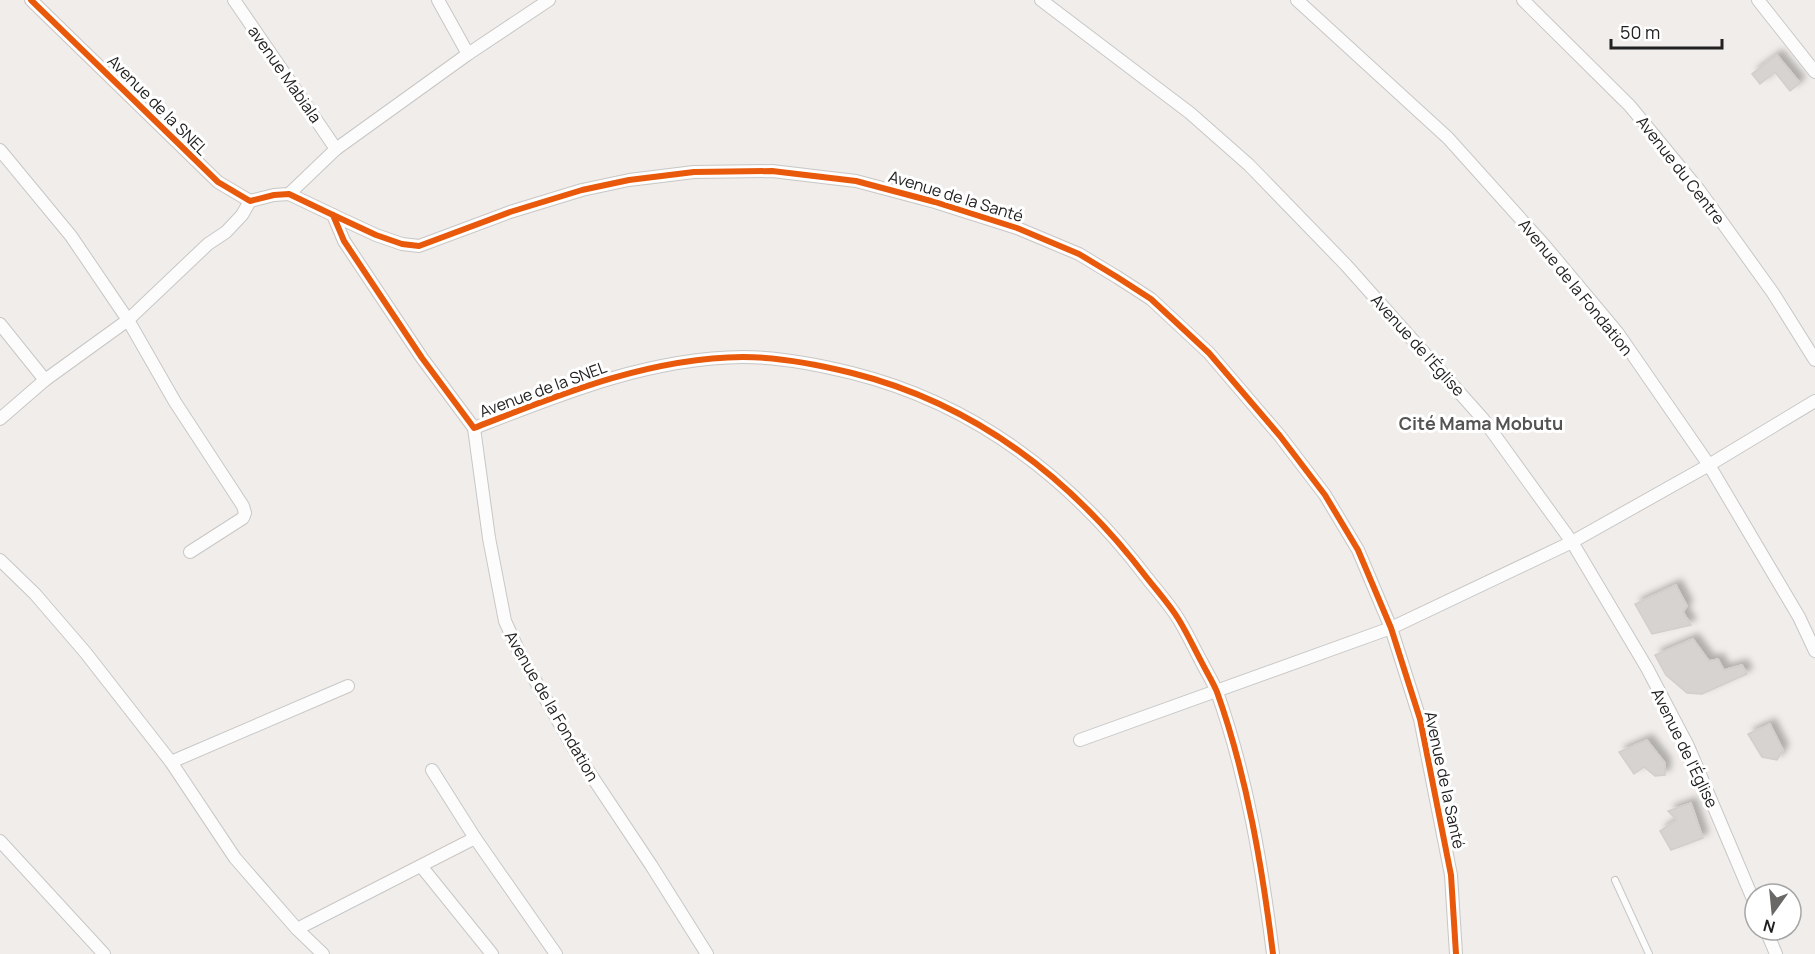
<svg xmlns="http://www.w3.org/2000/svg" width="1815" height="954" font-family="Manrope,sans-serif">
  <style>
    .building { fill: #d7d3d1; stroke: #d3cecb; stroke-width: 1.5; filter: url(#shadow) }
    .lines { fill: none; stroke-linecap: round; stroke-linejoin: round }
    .lane-casing { stroke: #c8c7c6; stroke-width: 8 }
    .street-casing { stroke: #c8c7c6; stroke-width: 14 }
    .lane { stroke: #fdfcfc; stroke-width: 6 }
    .street { stroke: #fdfcfc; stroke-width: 12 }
    .cycleway-casing { stroke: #fff; stroke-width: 10 }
    .cycleway { stroke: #e8590c; stroke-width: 6 }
    .labels { text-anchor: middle; stroke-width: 6; stroke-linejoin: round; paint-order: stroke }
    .street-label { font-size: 16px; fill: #212121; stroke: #fff }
    .neighbourhood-label { font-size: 18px; font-weight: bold; fill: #545454; stroke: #fff }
  </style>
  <defs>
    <filter id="shadow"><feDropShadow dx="5.5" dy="-5.5" stdDeviation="3" flood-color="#0004"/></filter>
  </defs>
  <rect width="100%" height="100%" fill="#f0edea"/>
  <g class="building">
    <path d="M1777,55L1800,83L1790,91L1775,72L1760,84L1752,74Z"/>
    <path d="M1676,585L1687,606L1683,612L1691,625L1652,634L1635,604Z"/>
    <path d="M1693,639L1709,661L1718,659L1724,670L1742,665L1747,674L1702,694L1687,693L1666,675L1655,655Z"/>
    <path d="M1770,724L1783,750L1777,760L1762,757L1748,734Z"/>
    <path d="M1647,740L1665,763V775L1655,776L1644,767L1634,774L1619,752Z"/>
    <path d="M1691,803L1703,838L1671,850L1660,831L1677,820L1668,811Z"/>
  </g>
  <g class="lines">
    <defs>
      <path id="lane" d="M1615,880L1649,954"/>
      <g id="street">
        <path d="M31,0L218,182L250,201L274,195L289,194L333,215L344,241L422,358L474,428C561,394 648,358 743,357C780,357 816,364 852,373C976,404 1071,478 1147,578C1158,592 1170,605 1179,620C1187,633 1194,648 1201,661C1206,671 1213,682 1217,692C1247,776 1262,866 1273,954"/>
        <path d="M234,0L336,149"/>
        <path d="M438,0L468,54"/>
        <path d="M1041,0L1190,113L1249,165L1346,265L1483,419L1572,542L1647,668L1688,746L1755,904"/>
        <path d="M1297,0L1448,138L1545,246L1617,332L1709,465L1799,617L1815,651"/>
        <path d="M1523,0L1630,106L1699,190L1773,293L1815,360"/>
        <path d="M1758,0L1815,72"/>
        <path d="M0,150L71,236L128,320L175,402L243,506L245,513L243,518L190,552"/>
        <path d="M289,194L336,149L468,54L549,0"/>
        <path d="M333,215L376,235L402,244L419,246L510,212L582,190L629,180L694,172L772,171L856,181L935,202L1017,228L1079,254L1117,277L1151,299L1209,353L1280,436L1325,495L1358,550L1391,628L1420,719L1451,875L1456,954"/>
        <path d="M0,324L45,380"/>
        <path d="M0,419L45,380L128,320L208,244L226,232L242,215L250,201"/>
        <path d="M474,428L489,538L505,621L519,652L577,754L651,865L707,954"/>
        <path d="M0,560L35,594L85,652L171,762L235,858L297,929L323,954"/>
        <path d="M1080,740L1391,628L1572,542L1709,465L1815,401"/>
        <path d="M171,762L348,686"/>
        <path d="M432,770L475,838L556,954"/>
        <path d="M0,841L104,954"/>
        <path d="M421,866L492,954"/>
        <path d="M297,929L475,838"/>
        <path d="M1766,930L1776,954"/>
      </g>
    </defs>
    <use href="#lane" class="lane-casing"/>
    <use href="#street" class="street-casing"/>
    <use href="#lane" class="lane"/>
    <use href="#street" class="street"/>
    <defs>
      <g id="cycleway">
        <path d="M31,0L218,182L250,201L274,195L289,194L333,215L344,241L422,358L474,428C561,394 648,358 743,357C780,357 816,364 852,373C976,404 1071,478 1147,578C1158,592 1170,605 1179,620C1187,633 1194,648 1201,661C1206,671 1213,682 1217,692C1247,776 1262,866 1273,954"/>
        <path d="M333,215L376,235L402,244L419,246L510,212L582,190L629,180L694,172L772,171L856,181L935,202L1017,228L1079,254L1117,277L1151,299L1209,353L1280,436L1325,495L1358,550L1391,628L1420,719L1451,875L1456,954"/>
      </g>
    </defs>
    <use href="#cycleway" class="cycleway-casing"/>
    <use href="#cycleway" class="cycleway"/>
  </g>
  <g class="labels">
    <g class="street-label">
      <text transform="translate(285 74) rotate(55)" y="6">avenue Mabiala</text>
      <text transform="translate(158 105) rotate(45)" y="6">Avenue de la SNEL</text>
      <text transform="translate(1681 170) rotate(52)" y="6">Avenue du Centre</text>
      <text transform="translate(956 196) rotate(17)" y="6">Avenue de la Santé</text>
      <text transform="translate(1576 287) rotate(51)" y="6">Avenue de la Fondation</text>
      <text transform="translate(1418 345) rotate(48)" y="6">Avenue de l'Église</text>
      <text transform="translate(543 389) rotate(-20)" y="6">Avenue de la SNEL</text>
      <text transform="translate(552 706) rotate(60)" y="6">Avenue de la Fondation</text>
      <text transform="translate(1685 748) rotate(64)" y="6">Avenue de l'Église</text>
      <text transform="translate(1445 780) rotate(78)" y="6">Avenue de la Santé</text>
    </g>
    <g class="neighbourhood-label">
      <text x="1481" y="430">Cité Mama Mobutu</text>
    </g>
  </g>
  <g transform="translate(1773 912) rotate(195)"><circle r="28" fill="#ffffff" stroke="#a6a6a6" stroke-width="1.5"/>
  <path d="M0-4.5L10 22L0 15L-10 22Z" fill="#696867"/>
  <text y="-9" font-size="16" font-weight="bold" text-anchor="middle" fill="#212121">N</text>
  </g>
  <path d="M1611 39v9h111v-9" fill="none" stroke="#212121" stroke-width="3"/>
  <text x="1620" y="39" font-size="18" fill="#212121" stroke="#ffffff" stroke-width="4.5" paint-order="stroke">50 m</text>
</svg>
